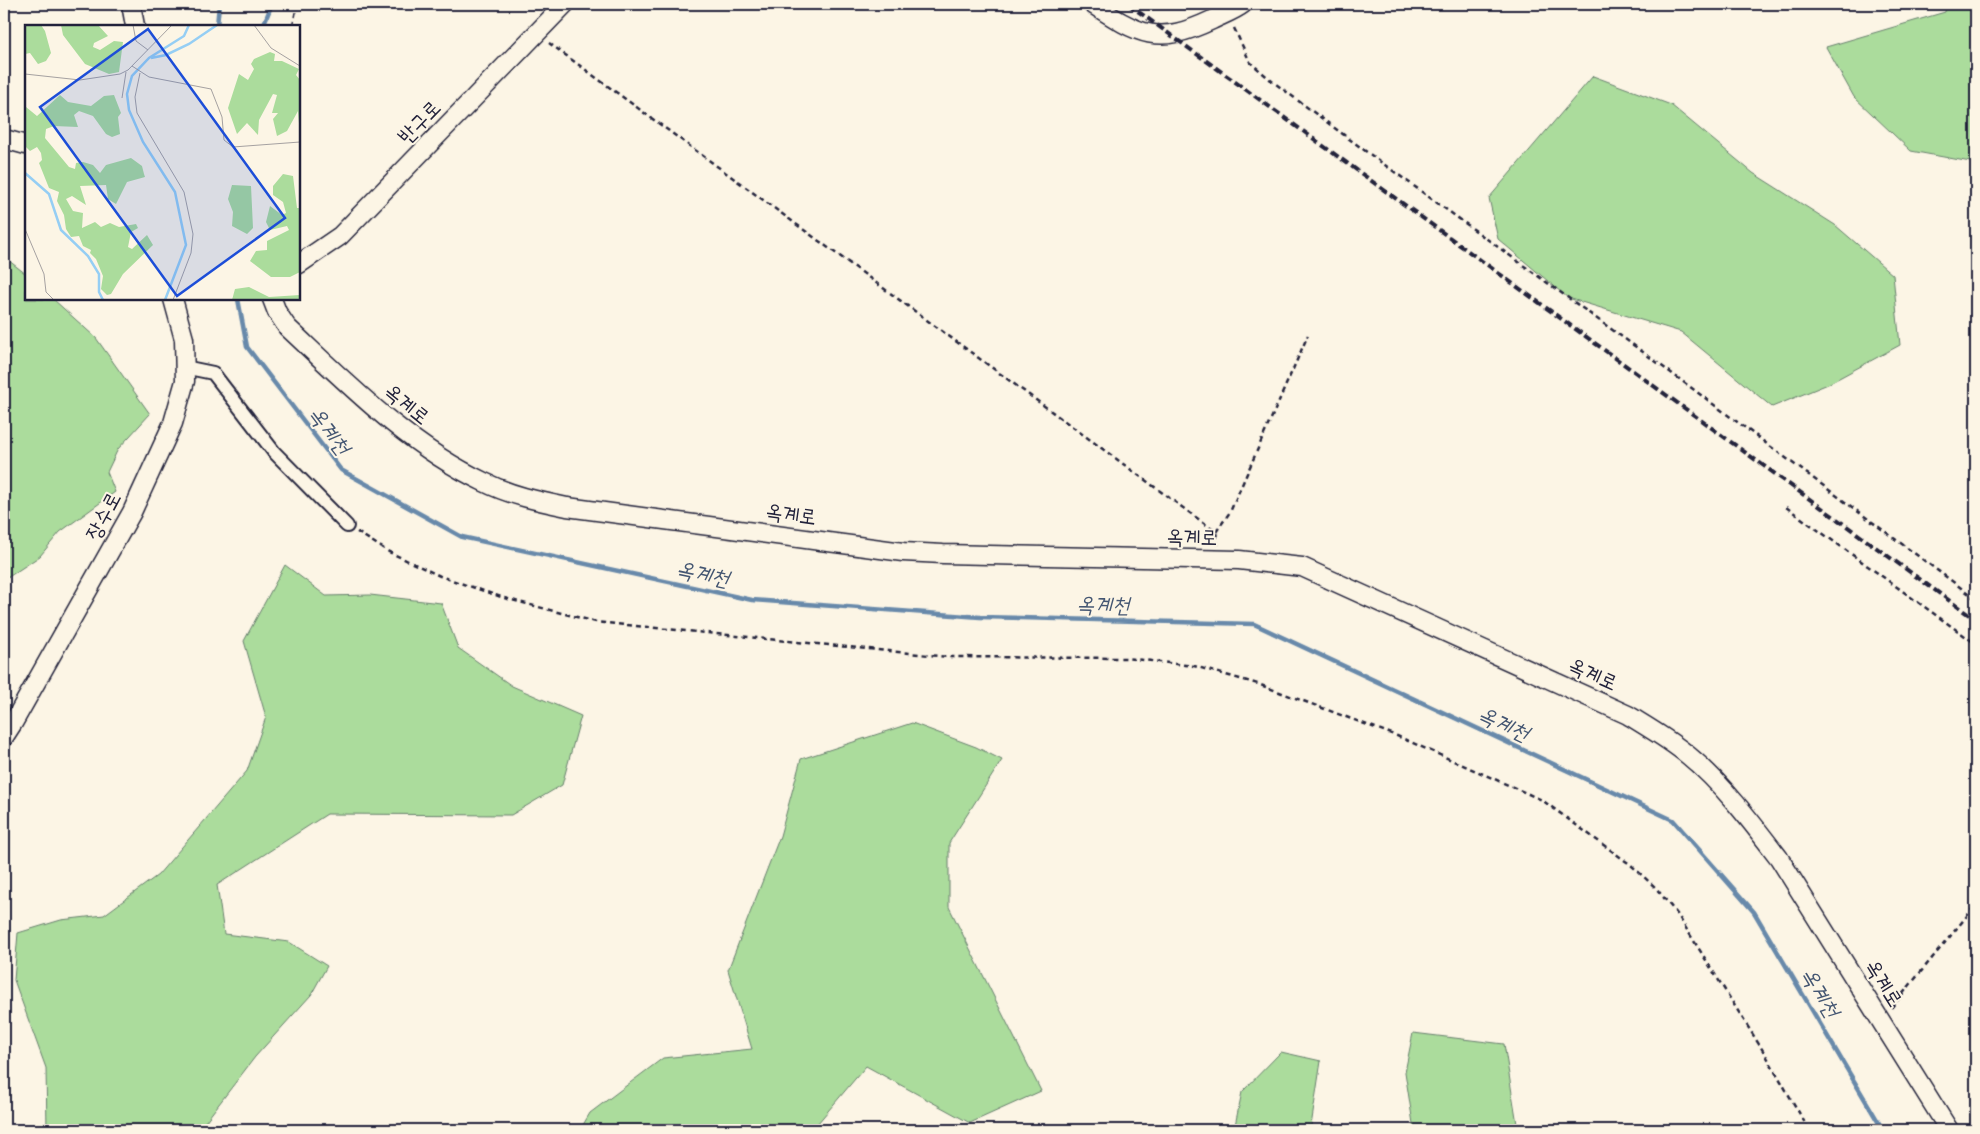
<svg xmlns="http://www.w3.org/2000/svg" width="1980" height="1134" font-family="Caveat,'Poor Story',sans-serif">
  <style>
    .green { fill: #abdc9c; stroke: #667f6c }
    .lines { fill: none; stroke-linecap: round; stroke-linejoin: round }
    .stream { stroke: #6789aa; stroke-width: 4.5 }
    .street-casing { stroke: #22223b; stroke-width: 16 }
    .secondary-casing { stroke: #22223b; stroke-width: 21 }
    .path { stroke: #22223b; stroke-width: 2.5; stroke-dasharray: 5 4; stroke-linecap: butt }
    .street { stroke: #fcf5e5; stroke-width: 12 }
    .secondary { stroke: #fcf5e5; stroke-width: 18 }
    .rail { stroke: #22223b; stroke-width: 4; stroke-dasharray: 8 4; stroke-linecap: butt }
    .labels { text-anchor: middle; stroke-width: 4; stroke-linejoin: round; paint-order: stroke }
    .street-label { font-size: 21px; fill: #22223b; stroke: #fcf5e5 }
    .water-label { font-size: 22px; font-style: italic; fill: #445672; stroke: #fcf5e5 }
    .inset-river { fill: none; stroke: #95cef4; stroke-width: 2.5 }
    .inset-road { fill: none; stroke: #a5a1a1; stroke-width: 1 }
    .view { fill: #1d4ed8; fill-opacity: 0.15; stroke: #1d4ed8; stroke-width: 2.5 }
    .inset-edge { fill: none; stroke: #22223b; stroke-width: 2.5 }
  </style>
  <rect width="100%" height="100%" fill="#fcf5e5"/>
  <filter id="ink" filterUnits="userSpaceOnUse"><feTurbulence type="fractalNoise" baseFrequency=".02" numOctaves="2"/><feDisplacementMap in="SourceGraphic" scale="10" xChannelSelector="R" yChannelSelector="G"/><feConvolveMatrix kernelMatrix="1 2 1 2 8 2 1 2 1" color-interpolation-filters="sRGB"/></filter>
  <g filter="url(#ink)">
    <g class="green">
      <path d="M1946,4H1976V163L1911,151L1854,97L1826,47L1945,12Z"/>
      <path d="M1593,76L1671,105L1753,173L1835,225L1893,275L1900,345L1828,384L1772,407L1681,332L1568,298L1498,239L1489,198Z"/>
      <path d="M4,257L26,274V299H53L96,338L150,414L118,449L107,472L115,492L60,532L40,556L10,576L4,578Z"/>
      <path d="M285,565L326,596L370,595L441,603L458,648L512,686L581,716L562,785L511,815L327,814L217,885L224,934L289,942L327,966L311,995L255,1057L199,1130H47L46,1068L14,980L18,933L61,920L104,915L158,875L247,771L266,717L244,641Z"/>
      <path d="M912,723L976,747L1002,760L949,843V907L1041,1091L970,1123L866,1066L812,1130H580L590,1113L663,1058L752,1049L728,970L780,836L801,759Z"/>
      <path d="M1413,1033L1504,1044L1518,1130H1414L1405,1072Z"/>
      <path d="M1281,1052L1321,1061L1311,1126L1314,1130H1234L1242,1092Z"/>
    </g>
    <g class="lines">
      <g class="stream">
        <path d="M217,26L219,4"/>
        <path d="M263,26L272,4"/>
        <path d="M238,299L247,347L341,470L462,537L752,600L980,617L1254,624L1673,820L1754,912L1883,1130"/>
      </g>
      <defs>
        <path id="street" d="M184,367L213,373L274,452L347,526"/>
        <g id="secondary">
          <path d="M131,4L135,26"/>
          <path d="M1092,4C1140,35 1157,46 1212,20C1222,15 1234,11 1243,4"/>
          <path d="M4,139L26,145"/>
          <path d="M299,264L340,236L565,4"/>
          <path d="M272,299L277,312L287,327C348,384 408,446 484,482C510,495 538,501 567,507L903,552L943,554L1239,560L1302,567L1628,715C1649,728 1670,740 1689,756C1722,783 1753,824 1779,858L1949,1130"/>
          <path d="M4,737L13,723L132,512L173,423L185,381L184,339L173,299"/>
        </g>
      </defs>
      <use href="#street" class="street-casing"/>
      <use href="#secondary" class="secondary-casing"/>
      <g class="path">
        <path d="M293,26L297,4"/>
        <path d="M1234,28L1250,62L1272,81L1360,147L1647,355L1976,599"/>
        <path d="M549,43L1216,532L1218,545"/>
        <path d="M1786,507L1976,644"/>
        <path d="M357,532L389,552L440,576L504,598L596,622L949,657L1126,658L1194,666L1258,684L1397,736L1542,800L1631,865L1656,888L1677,914L1767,1057L1809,1130"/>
        <path d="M1216,532L1230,512L1308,335"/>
        <path d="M1891,1008L1976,905"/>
      </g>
      <use href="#street" class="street"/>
      <use href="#secondary" class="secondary"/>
      <path class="rail" d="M1128,4L1976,620"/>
    </g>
  </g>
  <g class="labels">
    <g class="street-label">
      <text transform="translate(419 122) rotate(-46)" y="7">반구로</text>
      <text transform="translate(407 404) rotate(39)" y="7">옥계로</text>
      <text transform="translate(791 514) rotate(8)" y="7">옥계로</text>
      <text transform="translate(103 516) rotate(-62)" y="7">장수로</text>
      <text transform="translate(1192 537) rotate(1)" y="7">옥계로</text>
      <text transform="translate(1593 674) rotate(24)" y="7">옥계로</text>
      <text transform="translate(1884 983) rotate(58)" y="7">옥계로</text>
    </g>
    <g class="water-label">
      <text transform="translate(330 430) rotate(53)" y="8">옥계천</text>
      <text transform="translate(703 573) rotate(12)" y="8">옥계천</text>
      <text transform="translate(1103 604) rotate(1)" y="8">옥계천</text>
      <text transform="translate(1504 723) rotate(25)" y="8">옥계천</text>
      <text transform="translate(1821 992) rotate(59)" y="8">옥계천</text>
    </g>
  </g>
  <g transform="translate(25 25)">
    <rect width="275" height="275" fill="#fcf5e5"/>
    <path d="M0,0H16L20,6L26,28L21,36L13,39L5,28L0,29ZM36,0H73L83,11L69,18L68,22L75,25L89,16L98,17L94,47L84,49L60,39L38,10ZM245,27L250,29L249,36H257L274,44L271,50L275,55V111L273,86L262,106L252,111L248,94L253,88H247L252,70L248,69L234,95L233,110L222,98L212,109L203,83L214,49L223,55L229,44L226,39L229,34ZM35,70L43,77L66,81L79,71L89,70L96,88L93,92L95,109L87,112L81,109L68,91L54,86L49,90L53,102L29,101L21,104L20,113L44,142L50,144L51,138L58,137L68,140L75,148L81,140L106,133L117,141L119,149L120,152L102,157L91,179L83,174L81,160L55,161L61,180L47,171L41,174L48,186L58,188L57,203L70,197L76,202L85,198L94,202L111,199L113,203L106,207L103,222L107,224L122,210L128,220L98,249L86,269L82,270L76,264L78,251L71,234L65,228L66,225L58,221L54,211L46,212L41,204L39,190L32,176L34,167L24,163L14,138L17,135L16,128L12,122L5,126L0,121V75L1,82L12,91ZM258,149L268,151L272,183H275V247L265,252H246L225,236L231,226L242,225V216L264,205L262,201L245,205L241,197L245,181L257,190L261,188L258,177L248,170V161ZM207,160L226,161L228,203L222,209L207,201L208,187L203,174ZM224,262L244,272L275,270V275H207L210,264Z" fill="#abdc9c"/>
    <path class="inset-river" d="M126,33L141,30L164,19L192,0M0,148L24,169L36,205L63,231L74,249V267L78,275M140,275L161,220L150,167L118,117L104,85L102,69L107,51L124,33L159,11L164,0"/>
    <path class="inset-road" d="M108,0L111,16L123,25M229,0L246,23L275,41M107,41L124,52L186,64L197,92L199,115L208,122L275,117M115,48L110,72L112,88L159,167L168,209L166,228L148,275M0,49L55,55L95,49L103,45L147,0M97,73L101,47M0,204L19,249L21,267L29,275"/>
    <path class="view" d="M123,4L260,193L152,271L15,82Z"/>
    <rect width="275" height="275" class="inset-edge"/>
  </g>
  <rect width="1980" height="1134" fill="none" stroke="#fcf5e5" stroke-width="20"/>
  <rect x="10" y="10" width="1960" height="1114" fill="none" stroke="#22223b" stroke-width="2" filter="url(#ink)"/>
</svg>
